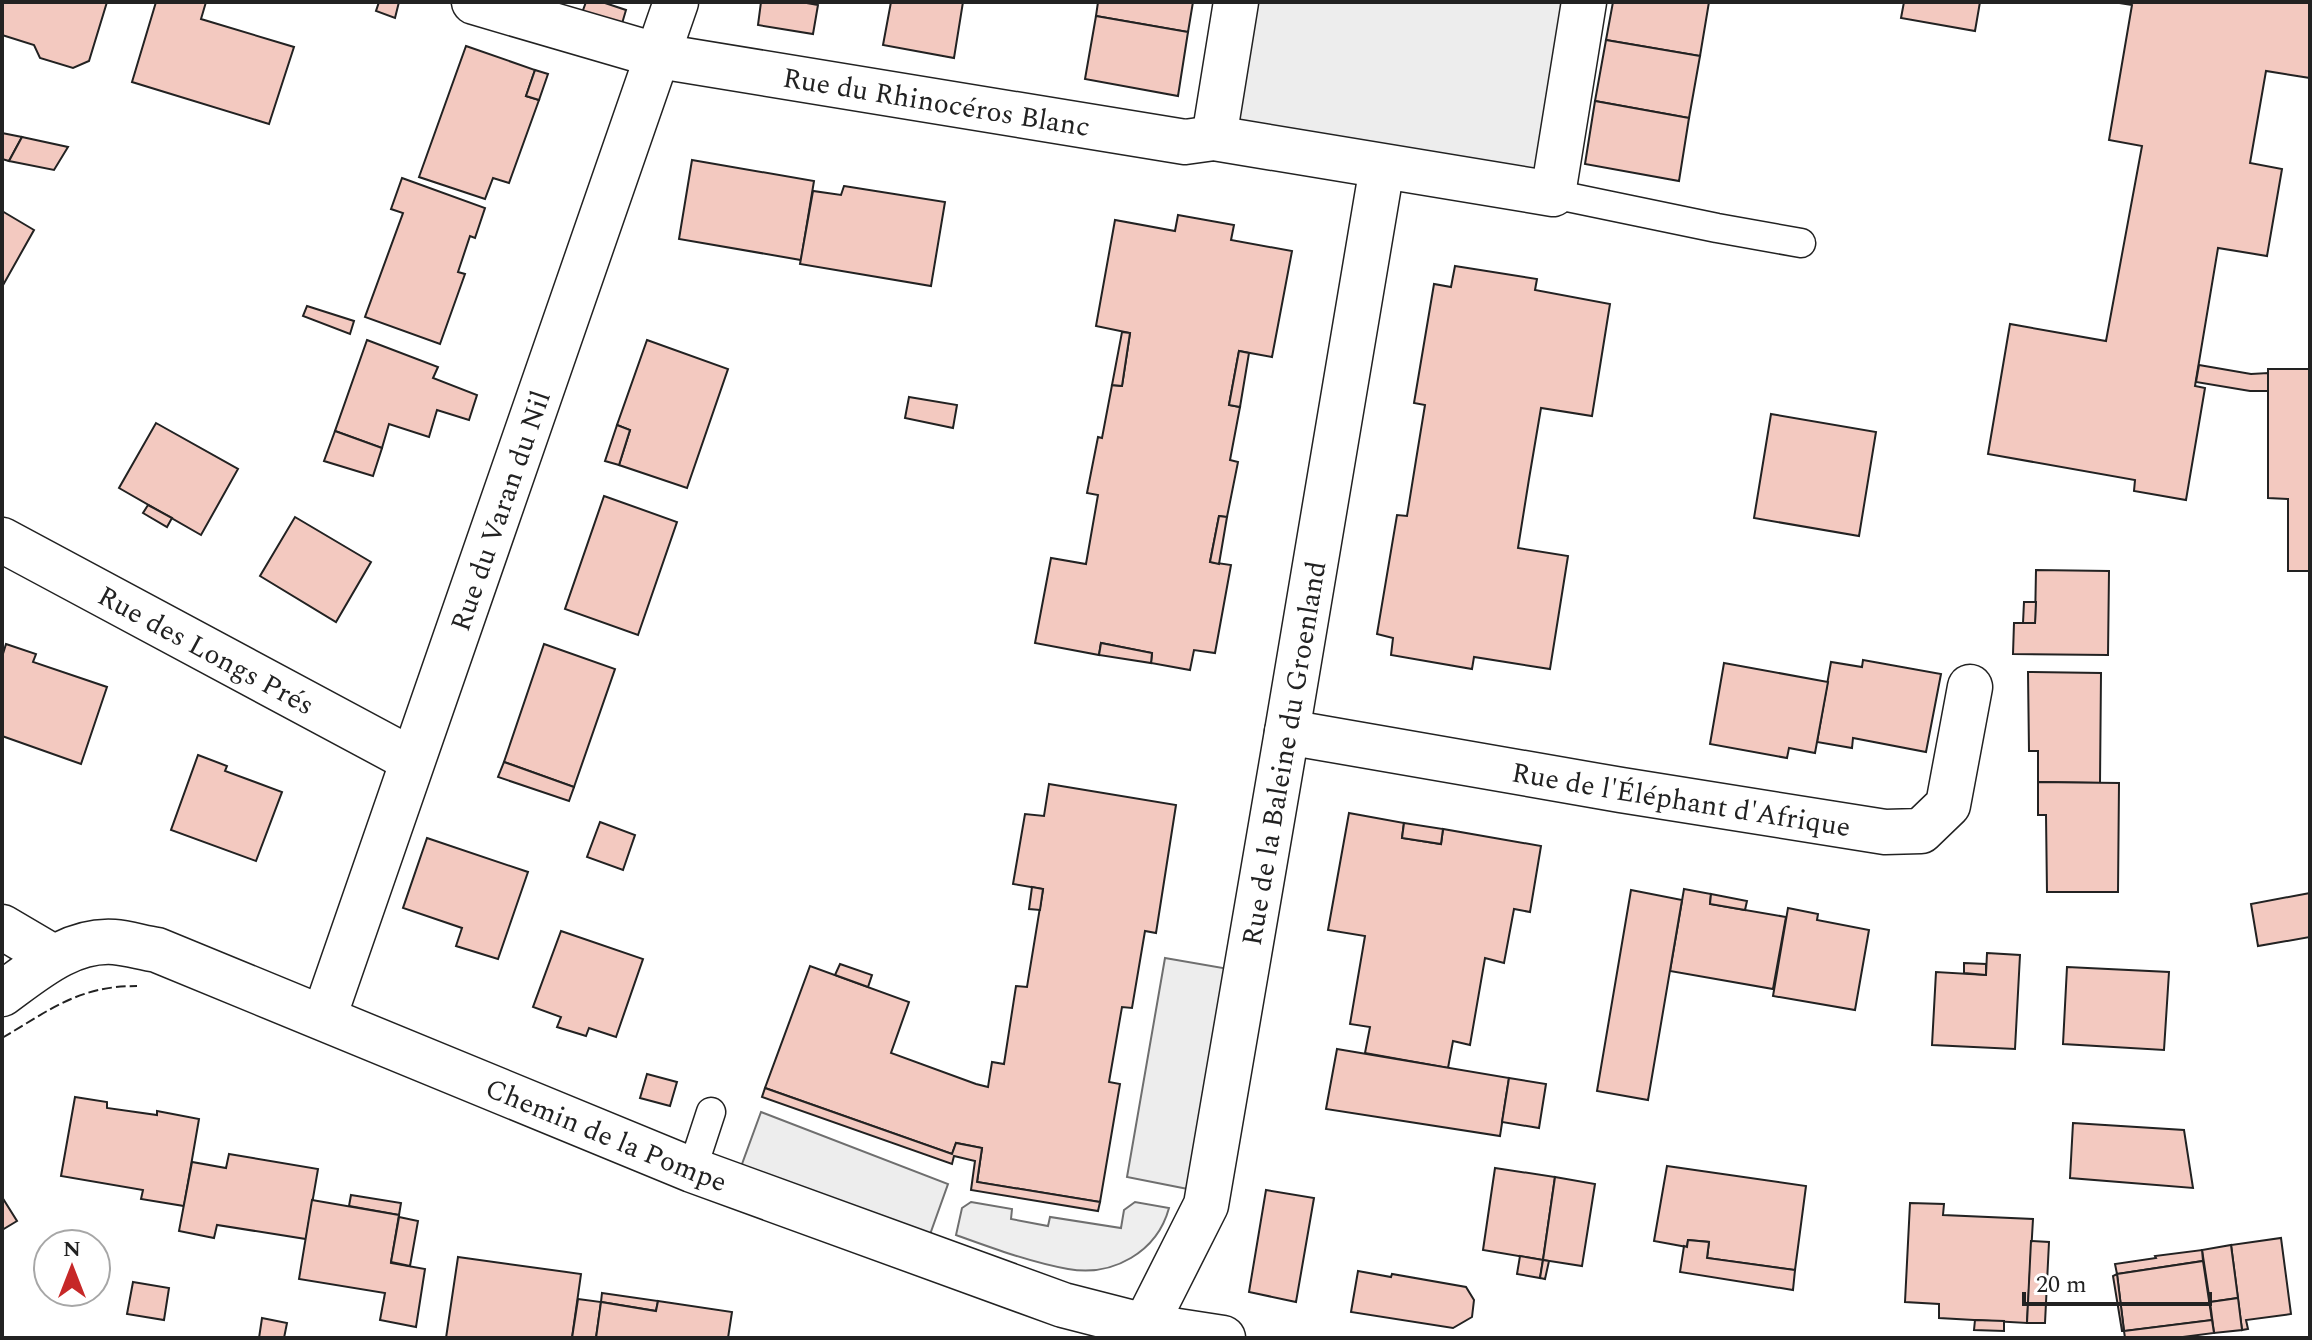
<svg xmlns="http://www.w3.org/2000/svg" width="2312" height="1340" font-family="Spectral,serif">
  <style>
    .green { fill: #eee; stroke: #6f6f6f; stroke-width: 2 }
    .parking { fill: #ededed; stroke: #6f6f6f; stroke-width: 2 }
    .building { fill: #f3c9c0; stroke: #222; stroke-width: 2 }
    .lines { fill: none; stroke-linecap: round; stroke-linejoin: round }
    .lane-casing { stroke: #222; stroke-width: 31 }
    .street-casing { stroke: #222; stroke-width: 47 }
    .lane { stroke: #fff; stroke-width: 28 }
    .street { stroke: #fff; stroke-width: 44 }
    .fence { stroke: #222; stroke-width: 2; stroke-dasharray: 10 4; stroke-linecap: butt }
    .labels { text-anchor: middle; stroke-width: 6; stroke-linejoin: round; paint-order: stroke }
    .street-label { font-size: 28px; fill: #222; stroke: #fff }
  </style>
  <rect width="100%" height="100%" fill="#fff"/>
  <path class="green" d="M971,1202L1012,1209L1011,1219L1048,1226L1050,1217L1121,1228L1124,1210L1135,1202L1169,1208C1157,1252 1113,1277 1068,1269C1030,1262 992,1248 956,1235L962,1208Z"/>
  <g class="parking">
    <path d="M1236,2H1584L1553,194L1214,138Z"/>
    <path d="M1165,958L1246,972L1208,1193L1127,1177Z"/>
    <path d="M761,1112L948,1184L923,1254L734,1186Z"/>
  </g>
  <g class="building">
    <path d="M2,2H107L89,61L73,68L40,58L34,45L2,35Z"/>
    <path d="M156,2H206L201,19L294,47L269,124L132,82Z"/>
    <path d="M379,2H399L395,18L376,11Z"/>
    <path d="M586,2H602L626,10L621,27L582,13Z"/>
    <path d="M761,2H801L818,5L813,34L758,25Z"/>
    <path d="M891,2H963L954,58L883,45Z"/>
    <path d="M1098,2H1193L1188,32L1096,16Z"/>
    <path d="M1613,2H1709L1700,56L1606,40Z"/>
    <path d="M1904,2H1980L1975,31L1901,18Z"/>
    <path d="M2113,2H2310V78L2266,71L2250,163L2282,169L2267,256L2218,248L2195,386L2205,388L2186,500L2134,491L2135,480L1988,454L2010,324L2106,341L2142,146L2109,140L2132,5Z"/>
    <path d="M1096,16L1188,32L1178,96L1085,79Z"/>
    <path d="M1606,40L1700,56L1689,118L1595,101Z"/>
    <path d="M466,46L535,70L526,96L539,100L509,183L493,178L485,199L419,177Z"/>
    <path d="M535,70L548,74L539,100L526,96Z"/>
    <path d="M1595,101L1689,118L1679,181L1585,164Z"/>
    <path d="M2,133L22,137L9,161L2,159Z"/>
    <path d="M22,137L68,147L54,170L9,161Z"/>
    <path d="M692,160L814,181L801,260L679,239Z"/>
    <path d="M402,178L485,208L475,238L470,236L458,272L465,274L440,344L365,317L403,213L391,209Z"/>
    <path d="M844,186L945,202L931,286L800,264L813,191L841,195Z"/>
    <path d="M2,211L34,230L2,287Z"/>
    <path d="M1178,215L1234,225L1231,240L1292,251L1272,357L1239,351L1229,405L1240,407L1230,460L1238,462L1227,517L1219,516L1210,562L1231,565L1215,653L1194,650L1190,670L1151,663L1152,653L1101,643L1099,655L1035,643L1051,558L1086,564L1098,495L1087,493L1098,437L1102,438L1112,385L1122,386L1130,333L1096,326L1115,220L1175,231Z"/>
    <path d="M1455,266L1537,279L1535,290L1610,304L1592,416L1541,408L1529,479L1518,548L1568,556L1550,669L1474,657L1472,669L1391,655L1393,638L1377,634L1397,515L1407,516L1416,460L1425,405L1414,403L1434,284L1451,287Z"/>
    <path d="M307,306L354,321L350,334L303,316Z"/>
    <path d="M1122,332L1130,333L1122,386L1112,385Z"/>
    <path d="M367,340L438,367L433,378L477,395L469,420L437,410L429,437L389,424L382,448L335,431Z"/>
    <path d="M647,340L728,369L687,488L619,465L630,430L617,425Z"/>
    <path d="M1239,351L1249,353L1240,407L1229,405Z"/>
    <path d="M2199,365L2251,374L2268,373V391H2250L2196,382Z"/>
    <path d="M2268,369H2310V571H2288V499L2268,498Z"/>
    <path d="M909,397L957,405L953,428L905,418Z"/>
    <path d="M1771,414L1876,432L1859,536L1754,518Z"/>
    <path d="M156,423L238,469L201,535L119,488Z"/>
    <path d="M617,425L630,430L619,465L605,461Z"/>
    <path d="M335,431L382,448L373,476L324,461Z"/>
    <path d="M604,496L677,522L638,635L565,609Z"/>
    <path d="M148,505L172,518L167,527L143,513Z"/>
    <path d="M1219,516L1227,517L1219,564L1210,562Z"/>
    <path d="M295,517L371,562L336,622L260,576Z"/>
    <path d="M2036,570L2109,571L2108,655L2013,654L2014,623H2035Z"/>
    <path d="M2024,602H2036L2035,623H2023Z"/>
    <path d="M1101,643L1152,653L1151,663L1099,655Z"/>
    <path d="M6,644L36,654L33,662L107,687L81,764L2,736V657Z"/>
    <path d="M544,644L615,669L574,787L504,762Z"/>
    <path d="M1863,660L1941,674L1926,752L1853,738L1852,748L1817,742L1831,662L1862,667Z"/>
    <path d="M1724,663L1828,682L1815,753L1789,748L1787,758L1710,744Z"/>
    <path d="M2028,672L2101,673L2100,783L2038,782V751H2029Z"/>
    <path d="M198,755L227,766L225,771L282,792L256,861L171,830Z"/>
    <path d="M504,762L574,787L569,801L498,777Z"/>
    <path d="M2038,782L2119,783L2118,892H2047L2046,815H2038Z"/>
    <path d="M1049,784L1176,805L1156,933L1145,931L1132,1008L1122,1007L1109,1082L1120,1084L1100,1202L977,1182L982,1148L956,1143L952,1154L765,1088L810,966L909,1002L891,1053L976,1084L988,1087L992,1062L1004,1064L1016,986L1027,987L1043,889L1013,884L1025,814L1044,816Z"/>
    <path d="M1349,813L1404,823L1402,838L1441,844L1443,829L1541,846L1530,912L1514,909L1504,963L1485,958L1470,1045L1453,1041L1448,1068L1365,1053L1370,1027L1350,1024L1365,936L1328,930Z"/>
    <path d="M600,822L635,835L623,870L587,857Z"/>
    <path d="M1404,823L1443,829L1441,844L1402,838Z"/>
    <path d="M427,838L528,872L498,959L456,946L462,928L403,908Z"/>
    <path d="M1032,887L1043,889L1040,910L1029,909Z"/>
    <path d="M1684,889L1711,894L1710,904L1786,917L1773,989L1670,971Z"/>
    <path d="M1631,890L1682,900L1648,1100L1597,1091Z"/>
    <path d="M2310,893V937L2258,946L2251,904Z"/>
    <path d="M1711,894L1747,901L1745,910L1710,904Z"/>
    <path d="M1788,908L1818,914L1817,920L1869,930L1855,1010L1773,996Z"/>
    <path d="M561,931L643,959L616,1037L589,1028L586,1036L557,1027L561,1017L533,1007Z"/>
    <path d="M1987,953L2020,955L2015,1049L1932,1045L1936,972L1986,975Z"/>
    <path d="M1964,963L1986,964V975L1964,973Z"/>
    <path d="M840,964L872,975L868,987L835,975Z"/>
    <path d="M2067,967L2169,972L2164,1050L2063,1044Z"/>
    <path d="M1337,1049L1509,1078L1500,1136L1326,1109Z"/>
    <path d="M647,1074L677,1082L670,1106L640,1098Z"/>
    <path d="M1509,1078L1546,1084L1539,1128L1502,1122Z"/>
    <path d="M765,1088L952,1154L956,1143L982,1148L977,1182L1100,1202L1098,1211L971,1190L975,1161L954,1156L952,1164L762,1097Z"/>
    <path d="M75,1097L107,1102V1108L157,1115V1111L199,1119L184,1206L141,1199L143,1190L61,1176Z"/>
    <path d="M2073,1123L2184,1130L2193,1188L2070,1178Z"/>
    <path d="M229,1154L318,1169L306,1239L217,1225L214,1238L179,1231L192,1162L226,1168Z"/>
    <path d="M1667,1166L1806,1186L1795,1270L1707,1258L1709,1242L1688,1240L1687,1247L1654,1241Z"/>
    <path d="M1495,1168L1555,1177L1543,1260L1483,1250Z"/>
    <path d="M1555,1177L1595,1184L1582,1266L1543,1260Z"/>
    <path d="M1266,1190L1314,1198L1296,1302L1249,1292Z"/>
    <path d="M351,1195L401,1203L399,1215L349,1206Z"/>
    <path d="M2,1197L17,1221L2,1230Z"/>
    <path d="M312,1200L399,1215L391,1263L425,1269L416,1327L380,1320L385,1293L299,1279Z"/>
    <path d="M1910,1203L1944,1204L1943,1215L2033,1219L2027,1323L1939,1318V1304L1905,1302Z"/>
    <path d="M399,1217L418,1221L410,1266L391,1262Z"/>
    <path d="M2281,1238L2291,1314L2246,1320L2248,1329L2242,1330L2231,1245Z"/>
    <path d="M1688,1240L1709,1242L1707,1258L1795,1270L1793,1290L1680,1272L1684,1246L1687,1247Z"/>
    <path d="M2031,1241L2049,1242L2045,1323H2027Z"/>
    <path d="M2231,1245L2238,1298L2210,1302L2202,1250Z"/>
    <path d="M2202,1250L2203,1261L2117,1274L2115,1264L2156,1258L2155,1256Z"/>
    <path d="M1520,1256L1543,1260L1540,1278L1517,1274Z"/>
    <path d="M458,1257L581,1274L572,1338H446Z"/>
    <path d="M1543,1260L1549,1261L1545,1279L1540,1278Z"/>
    <path d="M2203,1261L2212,1320L2124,1331L2117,1274Z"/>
    <path d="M1358,1271L1391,1277L1392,1274L1466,1287L1474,1300L1472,1317L1453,1328L1351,1312Z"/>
    <path d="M2117,1274L2124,1331H2122L2113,1276Z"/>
    <path d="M133,1282L169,1288L164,1320L127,1314Z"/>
    <path d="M602,1293L658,1301L656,1311L601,1302Z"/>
    <path d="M2238,1298L2242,1330L2214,1333L2210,1302Z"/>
    <path d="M578,1299L601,1302L596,1338H572Z"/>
    <path d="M658,1301L732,1312L728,1338H596L601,1302L656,1311Z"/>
    <path d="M262,1318L287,1323L284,1338H259Z"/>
    <path d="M1975,1320L2004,1321V1331L1974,1330Z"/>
    <path d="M2212,1320L2214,1333L2175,1338H2125L2124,1331Z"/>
  </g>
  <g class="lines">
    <defs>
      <g id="lane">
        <path d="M1553,194L1717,228L1801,243"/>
        <path d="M692,1170L711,1112"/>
      </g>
      <g id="street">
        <path id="s1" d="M474,2L659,56L1185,142L1214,138L1553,194L1584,2"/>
        <path d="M1214,138L1236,2"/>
        <path id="s2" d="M2,540L412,760"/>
        <path id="s3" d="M1287,732L1621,790L1885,832L1921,831L1948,805L1970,687"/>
        <path d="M2,927L53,957"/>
        <path id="s4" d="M2,994C35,970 70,939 114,942C128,943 143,948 157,950L692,1170L1063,1305L1145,1326L1223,1338"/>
        <path id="s5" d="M324,1017L676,2"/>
        <path id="s6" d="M1145,1326L1206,1205L1287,732L1382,167"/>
      </g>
    </defs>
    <use href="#lane" class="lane-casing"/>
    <use href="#street" class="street-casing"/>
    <use href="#lane" class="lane"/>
    <use href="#street" class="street"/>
    <path class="fence" d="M2,1038C50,1010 78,986 137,986"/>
  </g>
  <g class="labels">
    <g class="street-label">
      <text dy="10" stroke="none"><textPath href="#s1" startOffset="474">Rue du Rhinocéros Blanc</textPath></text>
      <text dy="10" stroke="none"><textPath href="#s5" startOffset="536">Rue du Varan du Nil</textPath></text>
      <text dy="10" stroke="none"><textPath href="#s2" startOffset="232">Rue des Longs Prés</textPath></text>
      <text dy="10" stroke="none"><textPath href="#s6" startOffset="594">Rue de la Baleine du Groenland</textPath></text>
      <text dy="10" stroke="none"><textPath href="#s3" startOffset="400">Rue de l'Éléphant d'Afrique</textPath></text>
      <text dy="10" stroke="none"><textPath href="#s4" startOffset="656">Chemin de la Pompe</textPath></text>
    </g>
  </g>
  <rect width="2312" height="1340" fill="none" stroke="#222222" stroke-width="8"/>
  <g transform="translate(72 1268)"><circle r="38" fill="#ffffff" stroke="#a7a7a7" stroke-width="2"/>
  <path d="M0-6L14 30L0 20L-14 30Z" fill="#c62828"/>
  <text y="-12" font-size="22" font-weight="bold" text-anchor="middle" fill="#222222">N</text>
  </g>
  <path d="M2024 1292v12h186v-12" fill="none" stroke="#222222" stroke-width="4"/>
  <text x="2036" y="1292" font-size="24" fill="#222222" stroke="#ffffff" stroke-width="6" paint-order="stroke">20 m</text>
</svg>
